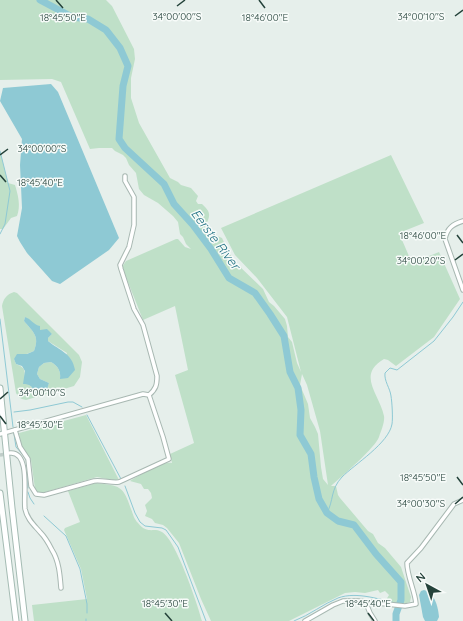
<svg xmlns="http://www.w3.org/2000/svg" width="463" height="621" font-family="Quicksand,sans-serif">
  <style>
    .green { fill: #bfe0c8; fill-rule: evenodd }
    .water { fill: #8ec9d4 }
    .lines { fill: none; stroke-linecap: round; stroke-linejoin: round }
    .stream { stroke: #8ec9d4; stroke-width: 1 }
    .river { stroke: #8ec9d4; stroke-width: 7 }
    .minor-tunnel { stroke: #bfccc8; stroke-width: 3.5; stroke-dasharray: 3.5 2; stroke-linecap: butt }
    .minor-casing { stroke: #a8b8b2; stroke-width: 5.5 }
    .secondary-casing { stroke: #a4bbb3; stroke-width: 7 }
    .minor { stroke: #fff; stroke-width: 3.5 }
    .secondary { stroke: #fff; stroke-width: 5 }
    .ticks { fill: none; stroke: #24423a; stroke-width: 1.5 }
    .labels { text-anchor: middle; stroke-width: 3; stroke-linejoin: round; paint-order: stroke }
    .water-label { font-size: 13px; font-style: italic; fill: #1c6f80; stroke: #f7fbf9 }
    .ticks-label { font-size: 10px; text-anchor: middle; fill: #24423a; stroke: #f7fbf9; stroke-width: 3; stroke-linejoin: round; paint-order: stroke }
  </style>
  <rect width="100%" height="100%" fill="#e6efeb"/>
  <g class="green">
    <path d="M0,0H106L112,6L134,49L135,59L131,78V98L139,123L170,178L178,182L181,185L191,188L198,196L196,201L198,204H202C212,213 210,216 205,227L206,231L222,238L229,253L236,263L263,289L269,302L274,306L285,319L287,326L288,337L292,342L297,363L301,372L287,317L257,278L235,255L221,228L391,155L424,223L399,233L412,263L439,252L460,299L434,337L396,366L388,360L384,359C356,375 380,395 384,416C385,422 381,431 379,437C376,447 341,477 331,486H336L338,495L340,498L368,531L373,534L378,543L385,548L401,567L411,597L410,602C403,605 391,605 386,600L389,595L385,591L380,593L378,590L365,593L355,592L345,593L289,621H211L201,599L179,543L167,528L163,525L155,523L152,519L145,516L147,511L145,505L152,498L151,493L148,489H144L141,484L130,481C140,475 161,461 172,463L170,454L194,443L175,375L188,370L175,306L143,320L122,267L126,261L176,239H178L185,247L191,249L186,244L183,237L180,234L178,222L173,216L158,203L144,195L139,189L136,173L129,165L126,158L123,155L115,151L112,148H99L90,149L61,82L52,79L0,80ZM302,374L307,385L320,431L328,485L323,479L321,467L318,434L315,427L310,418L308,404L300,385Z"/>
    <path d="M0,151L8,183L15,185C18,195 21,206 17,216L11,218L3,229H0Z"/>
    <path d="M14,292L17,293L79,355L82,362L80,377L74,386L26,400C21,399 19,398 16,393L2,306C3,299 7,294 14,292ZM25,317L40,330L52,334L48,338V341L67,353L60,379C61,371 58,366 51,362L44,363L39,367L37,374L40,379L49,383L47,388L35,393C32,386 30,386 27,382C22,373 29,369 16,364L14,359L34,351C40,336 33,332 24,321Z"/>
    <path d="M86,415L119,480H112L97,477L42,493L37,492L35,489L31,460L21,445L19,433Z"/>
    <path d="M96,483C120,486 123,485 131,509C133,514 134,519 138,523C148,535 153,527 162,532C176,540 198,605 202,621H34L32,605L87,599L81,569L64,530L65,528L80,522L68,491Z"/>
  </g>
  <g class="water">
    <path d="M51,84L58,92L119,238L109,250L60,284L52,281L27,253L20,242L17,236L22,208L20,165L22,139L0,101L3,88Z"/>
    <path d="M25,317C31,319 34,325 40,326V330L47,329L52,334L48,338V341C60,351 72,353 75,370L68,378L60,379C61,371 58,366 51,362L44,363L39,367L37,374L40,379L49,383L47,389L35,393C32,386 30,384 23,384L25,371L22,366L16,364L14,359L17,354H27L34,351C40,336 33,332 24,321Z"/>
    <path d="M424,590C435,593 438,607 439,617L437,621H425L423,617L419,595L421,591Z"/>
  </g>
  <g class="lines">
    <g class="stream">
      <path d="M0,151L10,191L5,224L0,234"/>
      <path d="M0,319L13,427"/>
      <path d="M14,412L30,410L68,402H73L82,407"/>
      <path d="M87,415L121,479"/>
      <path d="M14,434L16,447L24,456"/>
      <path d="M28,470V488"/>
      <path d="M125,486L135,513L140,522L145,526L162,528L166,530L178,547L206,621"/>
      <path d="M28,492L30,498L34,504"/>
      <path d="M327,513C334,500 330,490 342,477C355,464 389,443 392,424C393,418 392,402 391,396C390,388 384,381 385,373L390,368L397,370L434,341L453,317L463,302"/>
      <path d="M44,516L66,536L80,569L87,604V613"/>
      <path d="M86,621V619"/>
      <path d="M294,621C310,615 323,604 338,598C357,591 381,600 400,604"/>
    </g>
    <path class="river" d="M40,0L72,17L88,19L106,30L120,48L128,66L123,86L119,139L125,148L164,184L174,204L193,225L211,249L229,278L255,293L270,314L284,336L290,372L298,388L301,410L300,435L311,454L314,477L319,499L327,513L338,521L354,525L376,554L401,582V600L396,614V621"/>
    <path class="minor-tunnel" d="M0,455L9,454"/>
    <defs>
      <g id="minor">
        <path d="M463,221C453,224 447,228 445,239L463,290"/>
        <path d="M15,430L20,447L28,459L31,486L36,494L44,495L94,481C103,480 111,483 119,482L169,459L163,437L149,395"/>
        <path d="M0,434L143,394L149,395C156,389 157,385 157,376L143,325L134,309L121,269L120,265L129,247L134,225V197L125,181V176"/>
        <path d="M10,453C31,451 23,497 25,509C27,519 34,525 40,532C45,537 49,544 52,550C59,561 60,575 61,588"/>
        <path d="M366,603L370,613L375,621"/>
        <path d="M305,621L333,605L343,601H358L405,606L416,604C415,591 407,576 407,563L421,548L454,504L463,500"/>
      </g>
      <g id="secondary">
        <path d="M0,388L12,508L25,621"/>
        <path d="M0,493L16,621"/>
      </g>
    </defs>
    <use href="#minor" class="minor-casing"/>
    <use href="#secondary" class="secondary-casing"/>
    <use href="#minor" class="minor"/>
    <use href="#secondary" class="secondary"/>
  </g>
  <path class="ticks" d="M56,0L63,8M259,0L265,8M177,6L185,0M455,16L463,10M0,155L8,149M0,175L6,182M457,235L463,243M455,260L463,254M0,399L8,392M0,416L6,424M457,477L463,485M455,504L463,497M165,613L172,621M368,613L374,621"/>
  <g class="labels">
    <g class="water-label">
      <text transform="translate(216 239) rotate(53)" y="5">Eerste River</text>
    </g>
  </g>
  <g class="ticks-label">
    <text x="177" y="20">34°00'00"S</text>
    <text x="421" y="20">34°00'10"S</text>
    <text x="63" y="21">18°45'50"E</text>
    <text x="265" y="21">18°46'00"E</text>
    <text x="42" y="152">34°00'00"S</text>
    <text x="40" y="186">18°45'40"E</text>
    <text x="423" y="239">18°46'00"E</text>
    <text x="421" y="264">34°00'20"S</text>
    <text x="42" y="396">34°00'10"S</text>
    <text x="40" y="428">18°45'30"E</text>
    <text x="423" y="481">18°45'50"E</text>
    <text x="421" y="507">34°00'30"S</text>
    <text x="165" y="607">18°45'30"E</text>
    <text x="368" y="607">18°45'40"E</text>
  </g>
  <g transform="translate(427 585) rotate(320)" stroke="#f7fbf9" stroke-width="3" paint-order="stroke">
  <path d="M0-3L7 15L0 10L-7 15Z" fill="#24423a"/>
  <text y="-6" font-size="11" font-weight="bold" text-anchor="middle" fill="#24423a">N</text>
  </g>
</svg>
